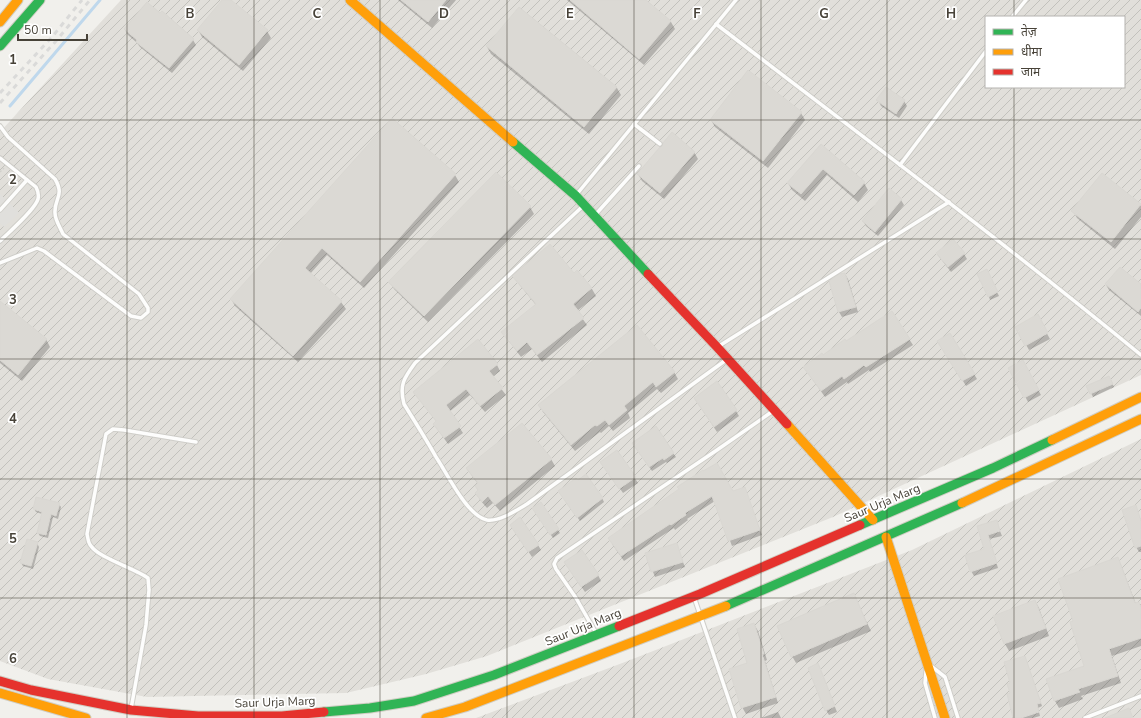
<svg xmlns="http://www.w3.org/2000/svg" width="1141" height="718" font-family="'Nunito Sans','Noto Sans Devanagari',sans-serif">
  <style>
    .industrial { fill: url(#industrial-furrows); fill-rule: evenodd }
    .parking { fill: #e0dfdc }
    .shadow { fill: #0003 }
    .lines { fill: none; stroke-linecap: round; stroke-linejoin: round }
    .stream { stroke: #bfd8ec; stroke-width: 3 }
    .building { fill: #dbd9d4; stroke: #d9d7d2 }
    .lane-casing { stroke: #cfcec9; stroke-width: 5.5 }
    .fast-casing { stroke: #d0cdc3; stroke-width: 11 }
    .slow-casing { stroke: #d0cdc3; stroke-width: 11 }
    .jam-casing { stroke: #d0cdc3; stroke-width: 11 }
    .path { stroke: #d1d0cb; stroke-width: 1.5; stroke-dasharray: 2 2; stroke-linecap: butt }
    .lane { stroke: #fdfdfc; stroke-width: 3.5 }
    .fast { stroke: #30b455; stroke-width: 9 }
    .slow { stroke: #ff9f0a; stroke-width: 9 }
    .jam { stroke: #e5322d; stroke-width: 9 }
    .rail { stroke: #dadad9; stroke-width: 3; stroke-dasharray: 5 5; stroke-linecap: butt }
    .grid { fill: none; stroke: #474238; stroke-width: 1; stroke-opacity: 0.55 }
    .labels { text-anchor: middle; stroke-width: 3.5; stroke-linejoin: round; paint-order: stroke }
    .street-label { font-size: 12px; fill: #474238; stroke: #fff }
    .grid-label { font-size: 13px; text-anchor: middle; font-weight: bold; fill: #474238; stroke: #fff; stroke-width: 3.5; stroke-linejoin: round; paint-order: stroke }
  </style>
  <defs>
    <pattern id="industrial-furrows" width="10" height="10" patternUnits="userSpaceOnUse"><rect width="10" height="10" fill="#e1dfda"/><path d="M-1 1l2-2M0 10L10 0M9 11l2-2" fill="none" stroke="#c2c1bc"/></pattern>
  </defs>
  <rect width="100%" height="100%" fill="#f1f0ec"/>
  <g class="industrial">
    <path d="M121,0H1141V375L833,517L487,656L426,674L346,693L147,697L48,679L0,661V132ZM986,17H1124V87H986Z"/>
    <path d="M1141,439V718H476L625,662L912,550Z"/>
  </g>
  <path class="parking" d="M0,194L19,213L4,227L0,223Z"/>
  <g class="shadow">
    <path d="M223,0H230L267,31L271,38L243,71L202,37L198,30Z"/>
    <path d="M398,0H456L432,28Z"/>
    <path d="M567,0H645L671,22L675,29L644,65Z"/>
    <path d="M519,8L617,88L621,95L589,134L491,54L487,47Z"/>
    <path d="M125,30L193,40L196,45L172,73L140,47L136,42L128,35Z"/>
    <path d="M878,100L904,101L907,106L899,118L881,106Z"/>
    <path d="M801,113L805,120L768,168L715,127L711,120Z"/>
    <path d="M392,119L455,175L459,182L364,288L327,255L310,274L341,302L346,309L298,362L235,306L231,299Z"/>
    <path d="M821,145L864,183L868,190L858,202L827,175L805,201L792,190L788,183Z"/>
    <path d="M694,152L698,159L664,199L642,181L638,174Z"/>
    <path d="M496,173L530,207L534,214L428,322L394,289L390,282Z"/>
    <path d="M1102,175L1141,206V217L1115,249L1077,218L1073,211Z"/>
    <path d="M901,200L904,205L878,236L866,226L863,221Z"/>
    <path d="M937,254H964L967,259L951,272Z"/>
    <path d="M577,272L592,289L596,296L577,311L587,325L542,362L532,349L521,357L503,333L536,305L518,283L514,277L574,274Z"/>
    <path d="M845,274L848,279L858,312L842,317L839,312Z"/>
    <path d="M988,274L999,296L990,300L989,297Z"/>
    <path d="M1106,285H1141V316L1109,290Z"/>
    <path d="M0,306L46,339L50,347L22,381L0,363Z"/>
    <path d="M1037,316L1050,339L1029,350L1016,327Z"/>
    <path d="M950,334L977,379L966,386L939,341Z"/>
    <path d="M909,339L913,345L870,372L869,370L848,384L847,382L825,397L808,373L846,342Z"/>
    <path d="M1023,362L1041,395L1028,402L1010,368Z"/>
    <path d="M497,365L500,371L492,377L506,395L485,412L470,395L449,412L463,433L448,444L434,424L437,422L414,392Z"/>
    <path d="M674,372L678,379L661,393L657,389L628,413L630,418L613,431L609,426L601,433L600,432L575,451L543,412L539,405Z"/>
    <path d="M1111,380L1114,387L1093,397L1088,387Z"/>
    <path d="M695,399L736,411L739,416L717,432Z"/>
    <path d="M636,448L673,453L676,457L667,463L666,462L652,471Z"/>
    <path d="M617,451L638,483L623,493L605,467Z"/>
    <path d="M551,459L555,466L500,511L493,503L487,508L480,500L476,493L478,491L476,486L478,484L467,469Z"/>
    <path d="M744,488L762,535L732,546L715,501L687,519L688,520L675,530L674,528L624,561L612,544L680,489L733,492Z"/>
    <path d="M561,494L602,498L604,502L580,521Z"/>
    <path d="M59,504L61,507L58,519L53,517L48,538L40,536L38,533L42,514L36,512L34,509Z"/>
    <path d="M541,504L560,533L553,538L535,512Z"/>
    <path d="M1135,506L1141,520V552H1139L1136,547Z"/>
    <path d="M996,521L1002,536L989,539L998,568L974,576L971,571L985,549L979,526Z"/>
    <path d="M514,530L538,545L541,550L532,557Z"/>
    <path d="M37,543L39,547L33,569L23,566L21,563Z"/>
    <path d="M676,545L685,567L655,577L646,554Z"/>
    <path d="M1117,558L1121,565L1136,604H1141V646L1112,656L1121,683L1081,696L1083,699L1059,708L1055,701L1048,680L1085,666L1074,621Z"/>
    <path d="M568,567L598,575L601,581L585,592Z"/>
    <path d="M853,594L871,631L796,663L792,656Z"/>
    <path d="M1035,601L1039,608L1049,636L1009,651L1005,644Z"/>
    <path d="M754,624L758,631L767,660L765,661L778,703L746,714L742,707Z"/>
    <path d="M1025,657L1042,706L1038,708L1040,716L1033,718H1014L1011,684Z"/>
    <path d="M820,670L837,712L829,715L826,710Z"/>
    <path d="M778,712L781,718H761Z"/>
  </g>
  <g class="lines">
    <path class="stream" d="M10,106L100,0"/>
  </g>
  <g class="building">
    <path d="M222,0H231L268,30L239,65L197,30Z"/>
    <path d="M401,0H446L428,22Z"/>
    <path d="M570,0H646L671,21L639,59Z"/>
    <path d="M147,2L160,13L162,11L194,39L169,68L136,42L137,40L124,29Z"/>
    <path d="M519,7L617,87L584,127L486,46Z"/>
    <path d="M748,70L802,112L763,161L710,120Z"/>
    <path d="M886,87L905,100L896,114L876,100Z"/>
    <path d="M392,118L456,174L360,282L322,248L305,268L342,301L293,356L230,299Z"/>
    <path d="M672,132L695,152L660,193L637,174L660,147L662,146L663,143Z"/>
    <path d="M821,144L865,182L854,195L823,169L801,194L787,183Z"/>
    <path d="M496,172L531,206L424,316L388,282Z"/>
    <path d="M1102,173L1141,204L1111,242L1071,211Z"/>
    <path d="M889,188L902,199L875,232L862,221Z"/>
    <path d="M953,239L965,253L948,267L936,253Z"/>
    <path d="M550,244L574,273L577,270L592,288L573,304L584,318L537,355L527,342L517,351L501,332L536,304L512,276Z"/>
    <path d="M1120,267L1141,284V308L1138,312L1105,284Z"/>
    <path d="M987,269L998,292L988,297L977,274Z"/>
    <path d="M845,273L856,307L838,312L829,281L839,274Z"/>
    <path d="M0,301L47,339L18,375L0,360Z"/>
    <path d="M892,311L910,339L866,367L864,365L844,379L842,376L821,391L803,367L822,353L823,355L845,339L846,341Z"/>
    <path d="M1038,314L1048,333L1025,346L1015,327Z"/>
    <path d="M637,325L675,372L656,387L653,382L624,406L627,410L609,425L605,420L597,426L595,425L571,445L538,405Z"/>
    <path d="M950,333L975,374L962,381L937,341Z"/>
    <path d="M478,339L498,364L489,371L503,388L480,406L466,389L446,405L461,426L444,438L433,424L436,421L413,392Z"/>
    <path d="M1023,360L1039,390L1024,398L1008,368Z"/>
    <path d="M1109,376L1113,384L1090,394L1086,386Z"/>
    <path d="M717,381L737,410L714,427L694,398Z"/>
    <path d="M522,423L552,459L495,505L488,496L482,502L475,493L478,490L475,486L478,483L466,468Z"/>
    <path d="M656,426L674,453L664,460L663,458L649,467L632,443Z"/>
    <path d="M617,450L636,477L619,489L600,462Z"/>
    <path d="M717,463L733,491L745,487L760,530L728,541L712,496L685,513L686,515L671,525L670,524L621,556L608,538L679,489L677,487L703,470V471Z"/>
    <path d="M586,474L603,498L577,518L558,491L576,478L578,480Z"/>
    <path d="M36,497L60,503L56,516L51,514L46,535L37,533L42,512L33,509Z"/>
    <path d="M541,502L559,529L550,535L532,508Z"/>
    <path d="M1136,505L1141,521V546L1135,548L1122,510Z"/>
    <path d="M520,517L539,545L528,552L510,525Z"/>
    <path d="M997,520L1000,531L988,535L997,563L970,572L965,555L984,549L977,526Z"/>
    <path d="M27,539L38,542L31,566L20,563Z"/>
    <path d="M677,543L683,562L651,572L645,553Z"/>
    <path d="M582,550L599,575L581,587L564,562Z"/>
    <path d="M1118,557L1135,603L1139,602L1141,607V638L1109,649L1118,676L1078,689L1080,692L1054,701L1046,679L1084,666L1070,622L1073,621L1058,579Z"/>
    <path d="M854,593L867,624L791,657L777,626Z"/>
    <path d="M1035,600L1046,628L1004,644L993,616Z"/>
    <path d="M754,623L764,654H762L776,697L741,708L729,669L747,663L737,629Z"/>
    <path d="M1025,656L1041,703L1037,704L1039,712L1021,718H1013L1007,694L1010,693L1007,684L1010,683L1004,662Z"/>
    <path d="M818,663L835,706L825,711L808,668Z"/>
    <path d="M1129,708L1133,718H1105Z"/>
  </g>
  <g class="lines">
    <defs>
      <g id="lane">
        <path d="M1012,17L1026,0"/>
        <path d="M716,24C858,133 1002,241 1141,355"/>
        <path d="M634,124L660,144"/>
        <path d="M0,126L8,137L55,179C65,196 54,198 55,213C55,220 60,227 63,234L139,294L148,308V312L141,318L131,316L44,251L37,248L0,263"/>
        <path d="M0,158L36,187C38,191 39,195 38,199C35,210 9,232 0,241"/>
        <path d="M900,165L986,51"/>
        <path d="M577,194L736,0"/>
        <path d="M583,206L415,363C404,378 399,385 404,404C415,422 426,439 436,457C447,473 467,516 487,520C499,522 517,510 527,504L726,360"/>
        <path d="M0,210L27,180"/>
        <path d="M596,214L639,166"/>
        <path d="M719,346L949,202"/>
        <path d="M694,597L735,718"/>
        <path d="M596,633L576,598L556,569L554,564L557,558L717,450L773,411"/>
        <path d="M931,666L945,677L958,718"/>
        <path d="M926,672L925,683L935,718"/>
        <path d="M131,709L146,625L149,590L148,578C134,568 99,558 91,546C88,543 88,538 87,534L106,434L113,429L124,430L196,442"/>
        <path d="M1085,718L1141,696"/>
      </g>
      <g id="fast">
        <path d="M0,46L40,0"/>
        <path d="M513,142L576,196L648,274"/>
        <path d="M860,525L993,468L1052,440"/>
        <path d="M726,606L962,503"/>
        <path d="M324,712L370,708L414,701L494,675L619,626"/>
      </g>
      <g id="slow">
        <path d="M350,0L513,142"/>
        <path d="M0,22L18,0"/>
        <path d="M787,424L873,520"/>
        <path d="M1052,440L1141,397"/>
        <path d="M962,503L1141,419"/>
        <path d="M886,537L945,718"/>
        <path d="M0,693L86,718"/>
        <path d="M426,718L465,707L726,606"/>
      </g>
      <g id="jam">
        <path d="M648,274L717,347L787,424"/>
        <path d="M619,626L700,594L860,525"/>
        <path d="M0,681L31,690L131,710L198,716H282L324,712"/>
      </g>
    </defs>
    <use href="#lane" class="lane-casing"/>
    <use href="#fast" class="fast-casing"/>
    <use href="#slow" class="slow-casing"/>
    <use href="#jam" class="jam-casing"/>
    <path class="path" d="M0,172L4,168"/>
    <use href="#lane" class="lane"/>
    <use href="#fast" class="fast"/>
    <use href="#slow" class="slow"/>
    <use href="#jam" class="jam"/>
    <g class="rail">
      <path d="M0,93L52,37L82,0"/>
      <path d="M0,103L56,41L90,0"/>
    </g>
  </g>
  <path class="grid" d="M127,0V718M254,0V718M380,0V718M507,0V718M634,0V718M761,0V718M887,0V718M1014,0V17M1014,87V718M0,120H1141M0,239H1141M0,359H1141M0,479H1141M0,598H1141"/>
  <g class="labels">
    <g class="street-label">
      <text transform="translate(882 503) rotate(-23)" y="4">Saur Urja Marg</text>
      <text transform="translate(583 627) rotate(-22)" y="4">Saur Urja Marg</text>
      <text transform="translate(275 702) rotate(-2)" y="4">Saur Urja Marg</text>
    </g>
  </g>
  <g class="grid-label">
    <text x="190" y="18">B</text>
    <text x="317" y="18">C</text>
    <text x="444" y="18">D</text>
    <text x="570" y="18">E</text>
    <text x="697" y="18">F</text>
    <text x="824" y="18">G</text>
    <text x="951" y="18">H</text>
    <text x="13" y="64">1</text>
    <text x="13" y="184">2</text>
    <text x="13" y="304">3</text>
    <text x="13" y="423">4</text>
    <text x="13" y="543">5</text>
    <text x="13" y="663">6</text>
  </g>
  <rect x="985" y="16" width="140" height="72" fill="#ffffff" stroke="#b5b3af"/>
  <rect x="993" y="29" width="20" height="6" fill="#30b455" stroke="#b5b3af"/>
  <text x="1021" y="36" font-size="12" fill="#474238">तेज़</text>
  <rect x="993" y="49" width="20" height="6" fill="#ff9f0a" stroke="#b5b3af"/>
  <text x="1021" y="56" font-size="12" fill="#474238">धीमा</text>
  <rect x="993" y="69" width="20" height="6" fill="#e5322d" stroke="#b5b3af"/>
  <text x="1021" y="76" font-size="12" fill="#474238">जाम</text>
  <path d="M18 34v6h69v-6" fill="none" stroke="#474238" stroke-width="2"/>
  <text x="24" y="34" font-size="12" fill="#474238" stroke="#ffffff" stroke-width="3" paint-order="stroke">50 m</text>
</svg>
